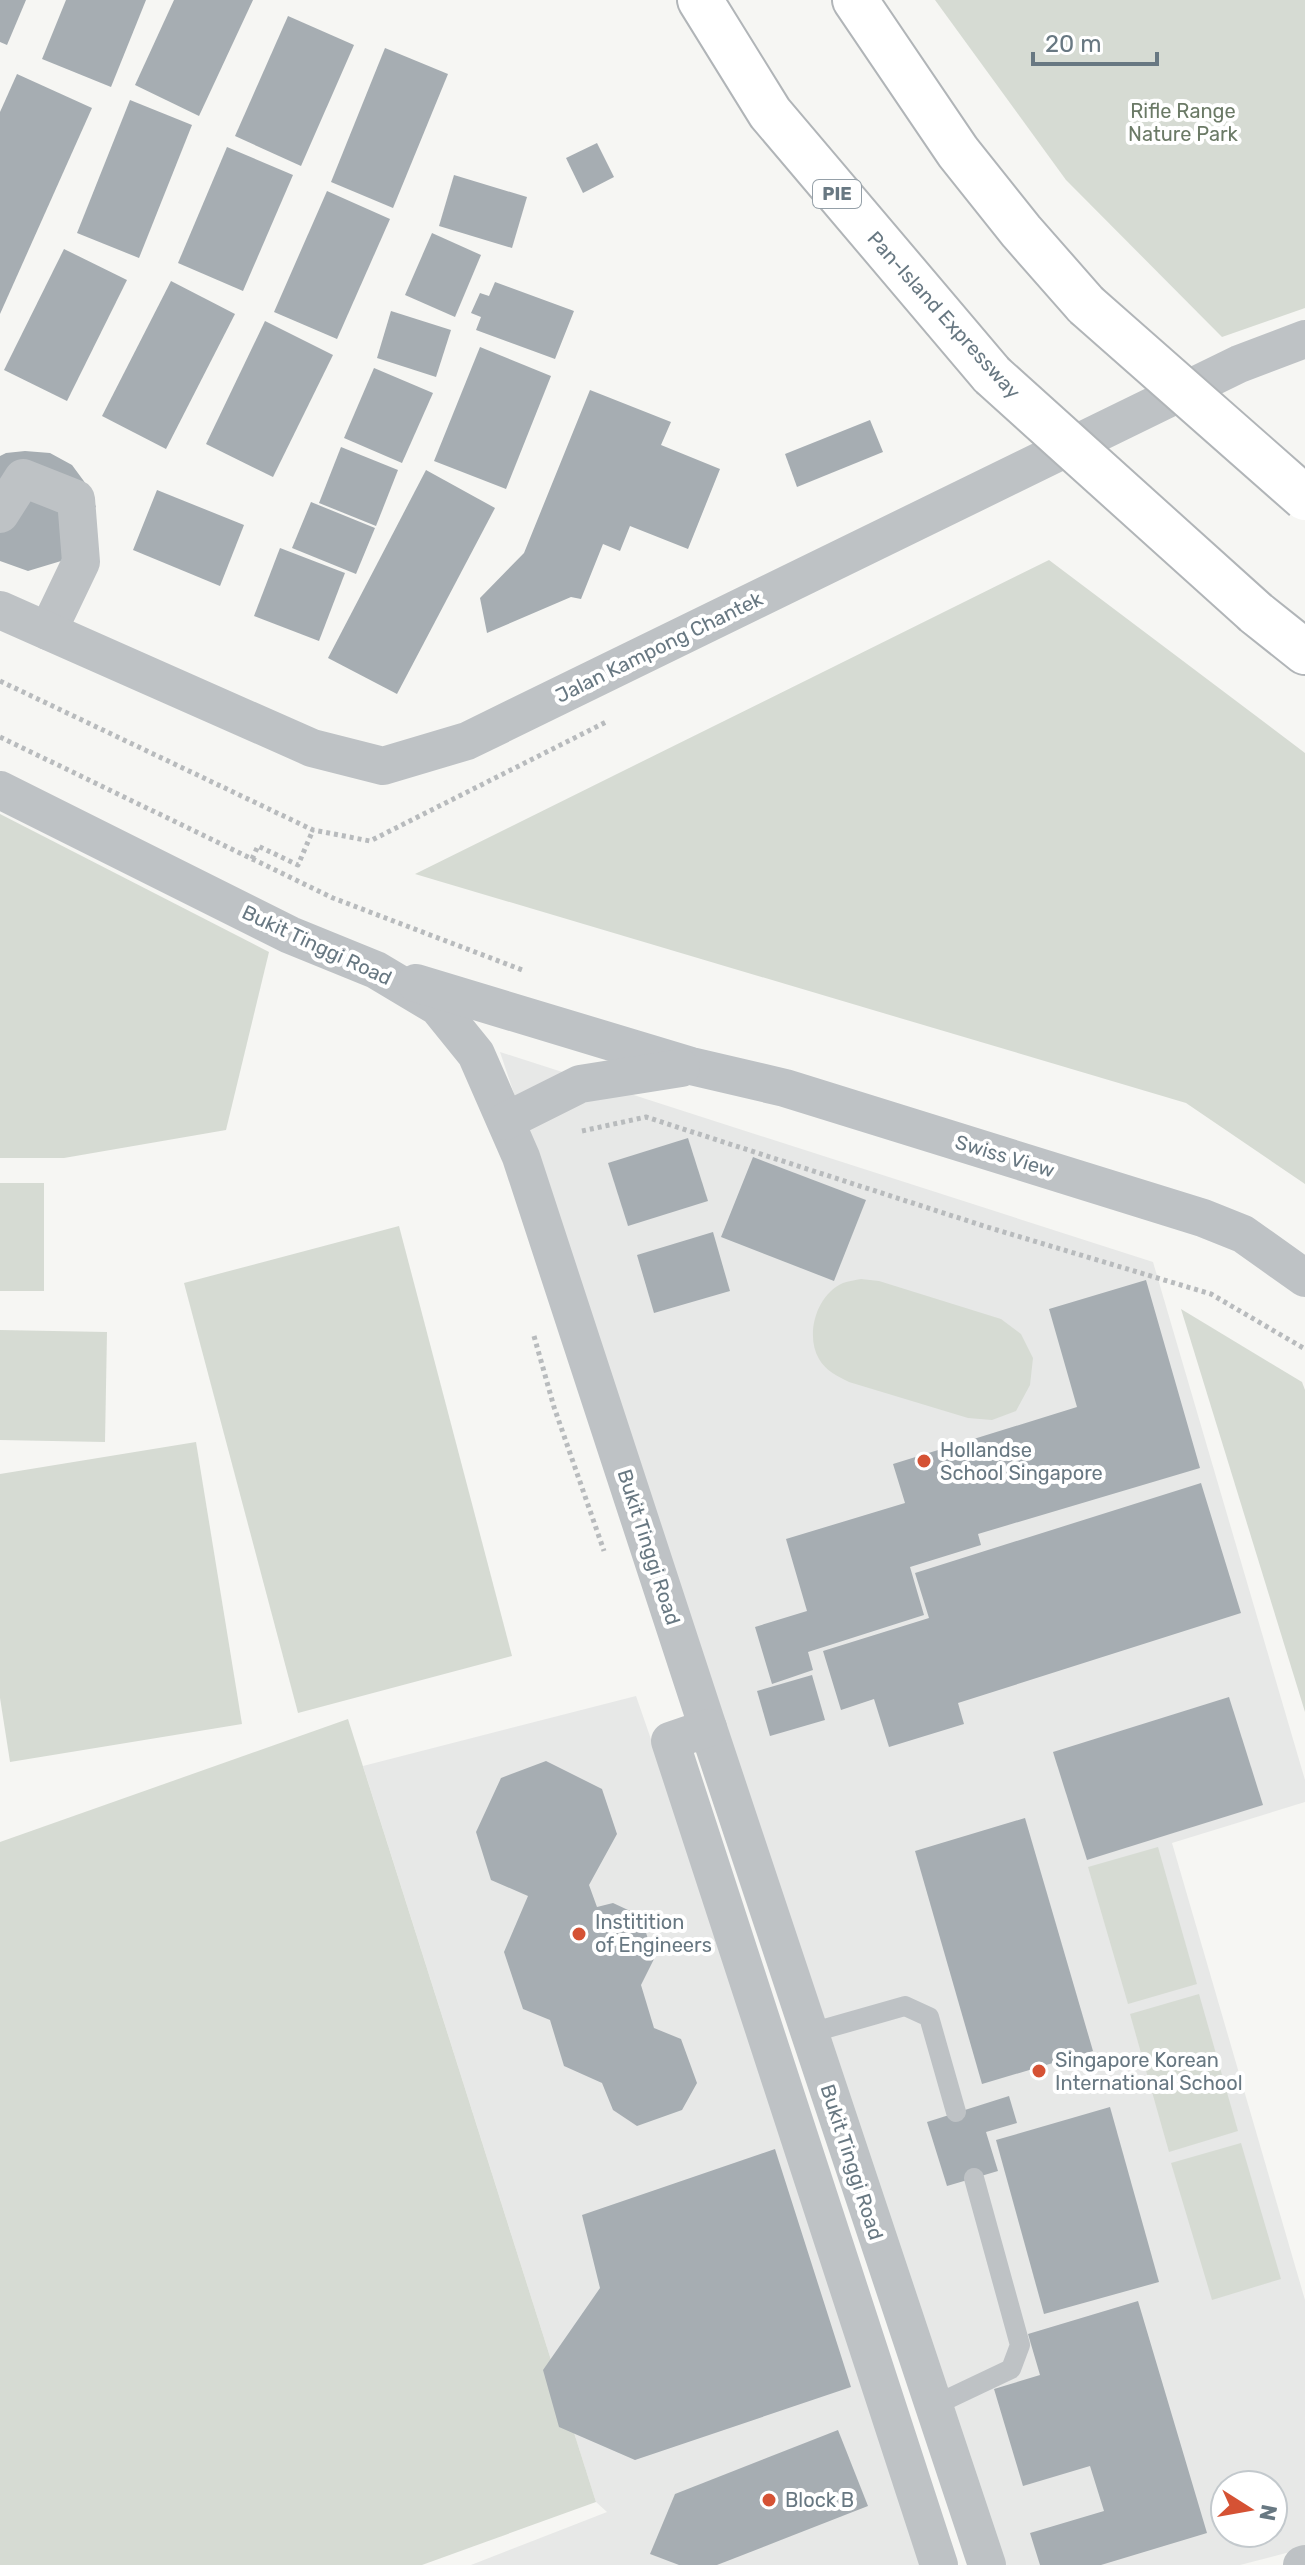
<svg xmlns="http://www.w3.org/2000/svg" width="1305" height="2565" font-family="Rubik,sans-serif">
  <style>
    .built { fill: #e7e8e7; fill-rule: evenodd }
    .green { fill: #d6dbd3 }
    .building { fill: #a6adb2 }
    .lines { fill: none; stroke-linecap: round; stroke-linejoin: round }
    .highway-casing { stroke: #b1b5b8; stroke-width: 48 }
    .path { stroke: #b8bbbd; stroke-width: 5; stroke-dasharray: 4 4; stroke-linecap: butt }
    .lane { stroke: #bec2c5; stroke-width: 20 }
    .street { stroke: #bec2c5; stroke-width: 38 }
    .highway { stroke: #fff; stroke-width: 44 }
    .highway-bridge-casing { stroke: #b1b5b8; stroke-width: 48; stroke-linecap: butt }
    .highway-bridge { stroke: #fff; stroke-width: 44 }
    .poi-dot { fill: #d55234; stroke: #fff; stroke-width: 3 }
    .labels { text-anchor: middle; stroke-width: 8; stroke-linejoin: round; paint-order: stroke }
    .shield { fill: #fff; stroke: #95a0a8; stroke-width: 2 }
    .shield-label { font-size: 18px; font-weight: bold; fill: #687882 }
    .park-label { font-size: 20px; fill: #6b7a66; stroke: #fff }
    .street-label { font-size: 20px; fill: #687882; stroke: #fff }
    .poi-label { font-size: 20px; fill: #687882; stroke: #fff; text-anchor: start }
  </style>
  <rect width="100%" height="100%" fill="#f6f6f3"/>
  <g class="built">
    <path d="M500,1052L1153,1262L1305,1780V1802L1172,1843L1305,2300V2548L1240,2565H1002L757,1818ZM1225,2485H1273V2533H1225Z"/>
    <path d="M636,1696L878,2393L934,2565H471L607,2512L596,2502L363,1766Z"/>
  </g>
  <g class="green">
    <path d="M935,0H1305V308L1222,337L1066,180Z"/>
    <path d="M1049,560L1305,753V1184L1186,1103L415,874Z"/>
    <path d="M0,814L269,952L226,1130L64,1158H0Z"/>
    <rect x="0" y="1183" width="44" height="108"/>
    <path d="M399,1226L512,1656L298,1713L184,1283Z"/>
    <path d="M861,1279L879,1281L1001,1319L1021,1334L1033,1358L1030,1385L1016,1411L992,1420L968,1418L849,1382C837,1376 826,1371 819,1359C805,1335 816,1295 843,1283C848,1281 856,1280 861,1279Z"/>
    <path d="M1181,1309L1302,1382L1305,1390V1712Z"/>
    <path d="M0,1330L107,1332L105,1442L0,1440Z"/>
    <path d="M196,1442L242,1724L10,1762L0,1698V1474Z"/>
    <path d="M348,1719L596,2502L422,2565H0V1842Z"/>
    <path d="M1158,1847L1197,1984L1128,2004L1088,1867Z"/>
    <path d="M1199,1994L1238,2131L1169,2152L1130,2014Z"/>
    <path d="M1241,2143L1281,2279L1212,2300L1171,2163Z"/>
  </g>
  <g class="building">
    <path d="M0,0H26L7,45L0,42Z"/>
    <path d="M66,0H146L111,87L42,59Z"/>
    <path d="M174,0H253L199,116L135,85Z"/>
    <path d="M288,16L354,45L301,166L235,136Z"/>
    <path d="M385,48L448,74L393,208L331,182Z"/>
    <path d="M17,74L92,108L0,314V112Z"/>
    <path d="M130,100L192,125L139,258L77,233Z"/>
    <path d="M597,143L614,177L583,193L566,158Z"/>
    <path d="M227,147L293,175L243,291L178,263Z"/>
    <path d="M454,175L527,197L512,248L439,226Z"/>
    <path d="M327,191L390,219L337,339L274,312Z"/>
    <path d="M432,233L481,255L455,317L405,295Z"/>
    <path d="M64,249L127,280L67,401L4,370Z"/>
    <path d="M171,281L235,314L166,449L102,416Z"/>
    <path d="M495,282L574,311L555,359L476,330L481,317L471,313L480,293L489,296Z"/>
    <path d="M391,311L451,330L436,377L377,358Z"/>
    <path d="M265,321L333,355L273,477L206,444Z"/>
    <path d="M480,347L551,376L506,489L434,461Z"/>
    <path d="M374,368L433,393L402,463L344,438Z"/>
    <path d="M590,390L671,422L661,445L720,469L688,549L630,526L620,551L603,544L581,599L571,597L487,633L480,598L524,553Z"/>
    <path d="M870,420L883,452L797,487L785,454Z"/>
    <path d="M341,447L398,470L376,526L319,503Z"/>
    <path d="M25,451L50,453L72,465L86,484L96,507L77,517L71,558L28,571L0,561V456L6,453Z"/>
    <path d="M426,470L495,508L397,694L328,658Z"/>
    <path d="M157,490L244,525L220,586L133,550Z"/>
    <path d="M311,502L375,528L356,574L292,548Z"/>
    <path d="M280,548L345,573L319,641L254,616Z"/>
    <path d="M688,1138L708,1201L628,1226L608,1163Z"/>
    <path d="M753,1157L866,1200L834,1281L721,1237Z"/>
    <path d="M713,1232L730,1291L654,1313L637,1255Z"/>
    <path d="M1146,1280L1200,1468L978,1534L981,1545L910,1567L924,1615L808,1652L813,1670L772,1684L755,1627L807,1611L786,1539L905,1503L893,1464L1077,1407L1049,1309Z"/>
    <path d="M1201,1483L1241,1613L958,1703L964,1724L889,1747L874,1699L841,1710L823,1651L929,1618L915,1573Z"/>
    <path d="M812,1675L825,1720L770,1736L757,1691Z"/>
    <path d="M1229,1697L1263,1805L1087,1860L1053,1752Z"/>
    <path d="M546,1761L602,1789L617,1834L589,1885L597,1907L613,1903L641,1916L654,1959L641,1985L654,2028L681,2039L697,2083L682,2110L637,2126L613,2110L602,2083L564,2066L550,2020L523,2009L504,1952L528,1896L491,1880L476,1832L501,1778Z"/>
    <path d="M1025,1818L1093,2051L982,2084L915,1851Z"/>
    <path d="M1009,2096L1017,2123L986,2132L998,2171L947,2186L927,2122Z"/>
    <path d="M1110,2107L1159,2282L1044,2314L996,2140Z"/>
    <path d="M775,2149L851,2387L635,2460L559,2427L543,2370L600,2288L582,2215Z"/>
    <path d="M1138,2301L1207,2533L1101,2565H1040L1030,2533L1104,2511L1090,2466L1023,2486L994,2389L1040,2375L1028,2334Z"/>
    <path d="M838,2430L868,2506L717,2565H679L650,2554L675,2494Z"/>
  </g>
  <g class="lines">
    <defs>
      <g id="highway">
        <path d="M700,0L770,113L992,375"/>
        <path d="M855,0L958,152L1021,231L1086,305"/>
        <path d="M1256,613L1305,652"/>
      </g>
    </defs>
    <use href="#highway" class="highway-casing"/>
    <g class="path">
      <path d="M0,681L313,830L370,841L606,722"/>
      <path d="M0,737L333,898L525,971"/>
      <path d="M252,859L258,846L298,865L313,830"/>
      <path d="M582,1131L646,1117L987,1227L1211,1294L1305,1349"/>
      <path d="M534,1336L554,1407L604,1551"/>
    </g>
    <g class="lane">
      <path d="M810,2033L905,2006L929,2017L956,2112"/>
      <path d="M933,2406L1011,2369L1020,2345L974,2178"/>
    </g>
    <g class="street">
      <path d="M0,514L23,478L76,499L81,562L48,631"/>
      <path d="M0,610L312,748L383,766L467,741L1239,364L1305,339"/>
      <path d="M0,790L290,935L376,970L438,1007L476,1054L521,1157L708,1728L987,2565"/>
      <path d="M416,983L691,1066L785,1088L1203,1218L1243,1234L1305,1278"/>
      <path d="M506,1121L580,1084L681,1068"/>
      <path d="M708,1728L670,1741L939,2565"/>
      <path d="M1302,2565L1305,2564"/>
    </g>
    <use href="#highway" class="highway"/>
    <defs>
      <g id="highway-bridge">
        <path d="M1086,305L1305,498"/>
        <path d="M992,375L1256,613"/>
      </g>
    </defs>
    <use href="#highway-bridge" class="highway-bridge-casing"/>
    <use href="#highway-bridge" class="highway-bridge"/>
  </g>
  <g class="poi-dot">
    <circle cx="924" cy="1461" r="8"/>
    <circle cx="579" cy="1934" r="8"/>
    <circle cx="1039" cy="2071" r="8"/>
    <circle cx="769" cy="2500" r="8"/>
  </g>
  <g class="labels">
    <rect class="shield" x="813" y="180" width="48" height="28" rx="6"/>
    <g class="shield-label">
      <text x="837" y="200">PIE</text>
    </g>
    <g class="park-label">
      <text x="1183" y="118">Rifle Range<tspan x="1183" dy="23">Nature Park</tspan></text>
    </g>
    <g class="street-label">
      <text transform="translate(944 315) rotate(48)" y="7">Pan-Island Expressway</text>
      <text transform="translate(659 647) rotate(-26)" y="7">Jalan Kampong Chantek</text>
      <text transform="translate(317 945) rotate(25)" y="7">Bukit Tinggi Road</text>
      <text transform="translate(1005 1156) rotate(17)" y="7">Swiss View</text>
      <text transform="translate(649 1547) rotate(72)" y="7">Bukit Tinggi Road</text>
      <text transform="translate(852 2162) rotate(72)" y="7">Bukit Tinggi Road</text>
    </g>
    <g class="poi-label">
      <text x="940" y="1457">Hollandse<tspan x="940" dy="23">School Singapore</tspan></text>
      <text x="595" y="1929">Institition<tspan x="595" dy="23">of Engineers</tspan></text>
      <text x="1055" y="2067">Singapore Korean<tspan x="1055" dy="23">International School</tspan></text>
      <text x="785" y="2507">Block B</text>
    </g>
  </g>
  <g transform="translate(1249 2509) rotate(101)"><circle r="38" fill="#ffffff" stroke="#c3c9cd" stroke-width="2"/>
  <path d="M0-6L14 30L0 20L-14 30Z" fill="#d55234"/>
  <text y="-12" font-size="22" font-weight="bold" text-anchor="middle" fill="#687882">N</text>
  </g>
  <path d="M1033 52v12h124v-12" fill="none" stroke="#687882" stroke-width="4"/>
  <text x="1045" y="52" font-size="24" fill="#687882" stroke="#ffffff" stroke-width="6" paint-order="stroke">20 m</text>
</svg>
